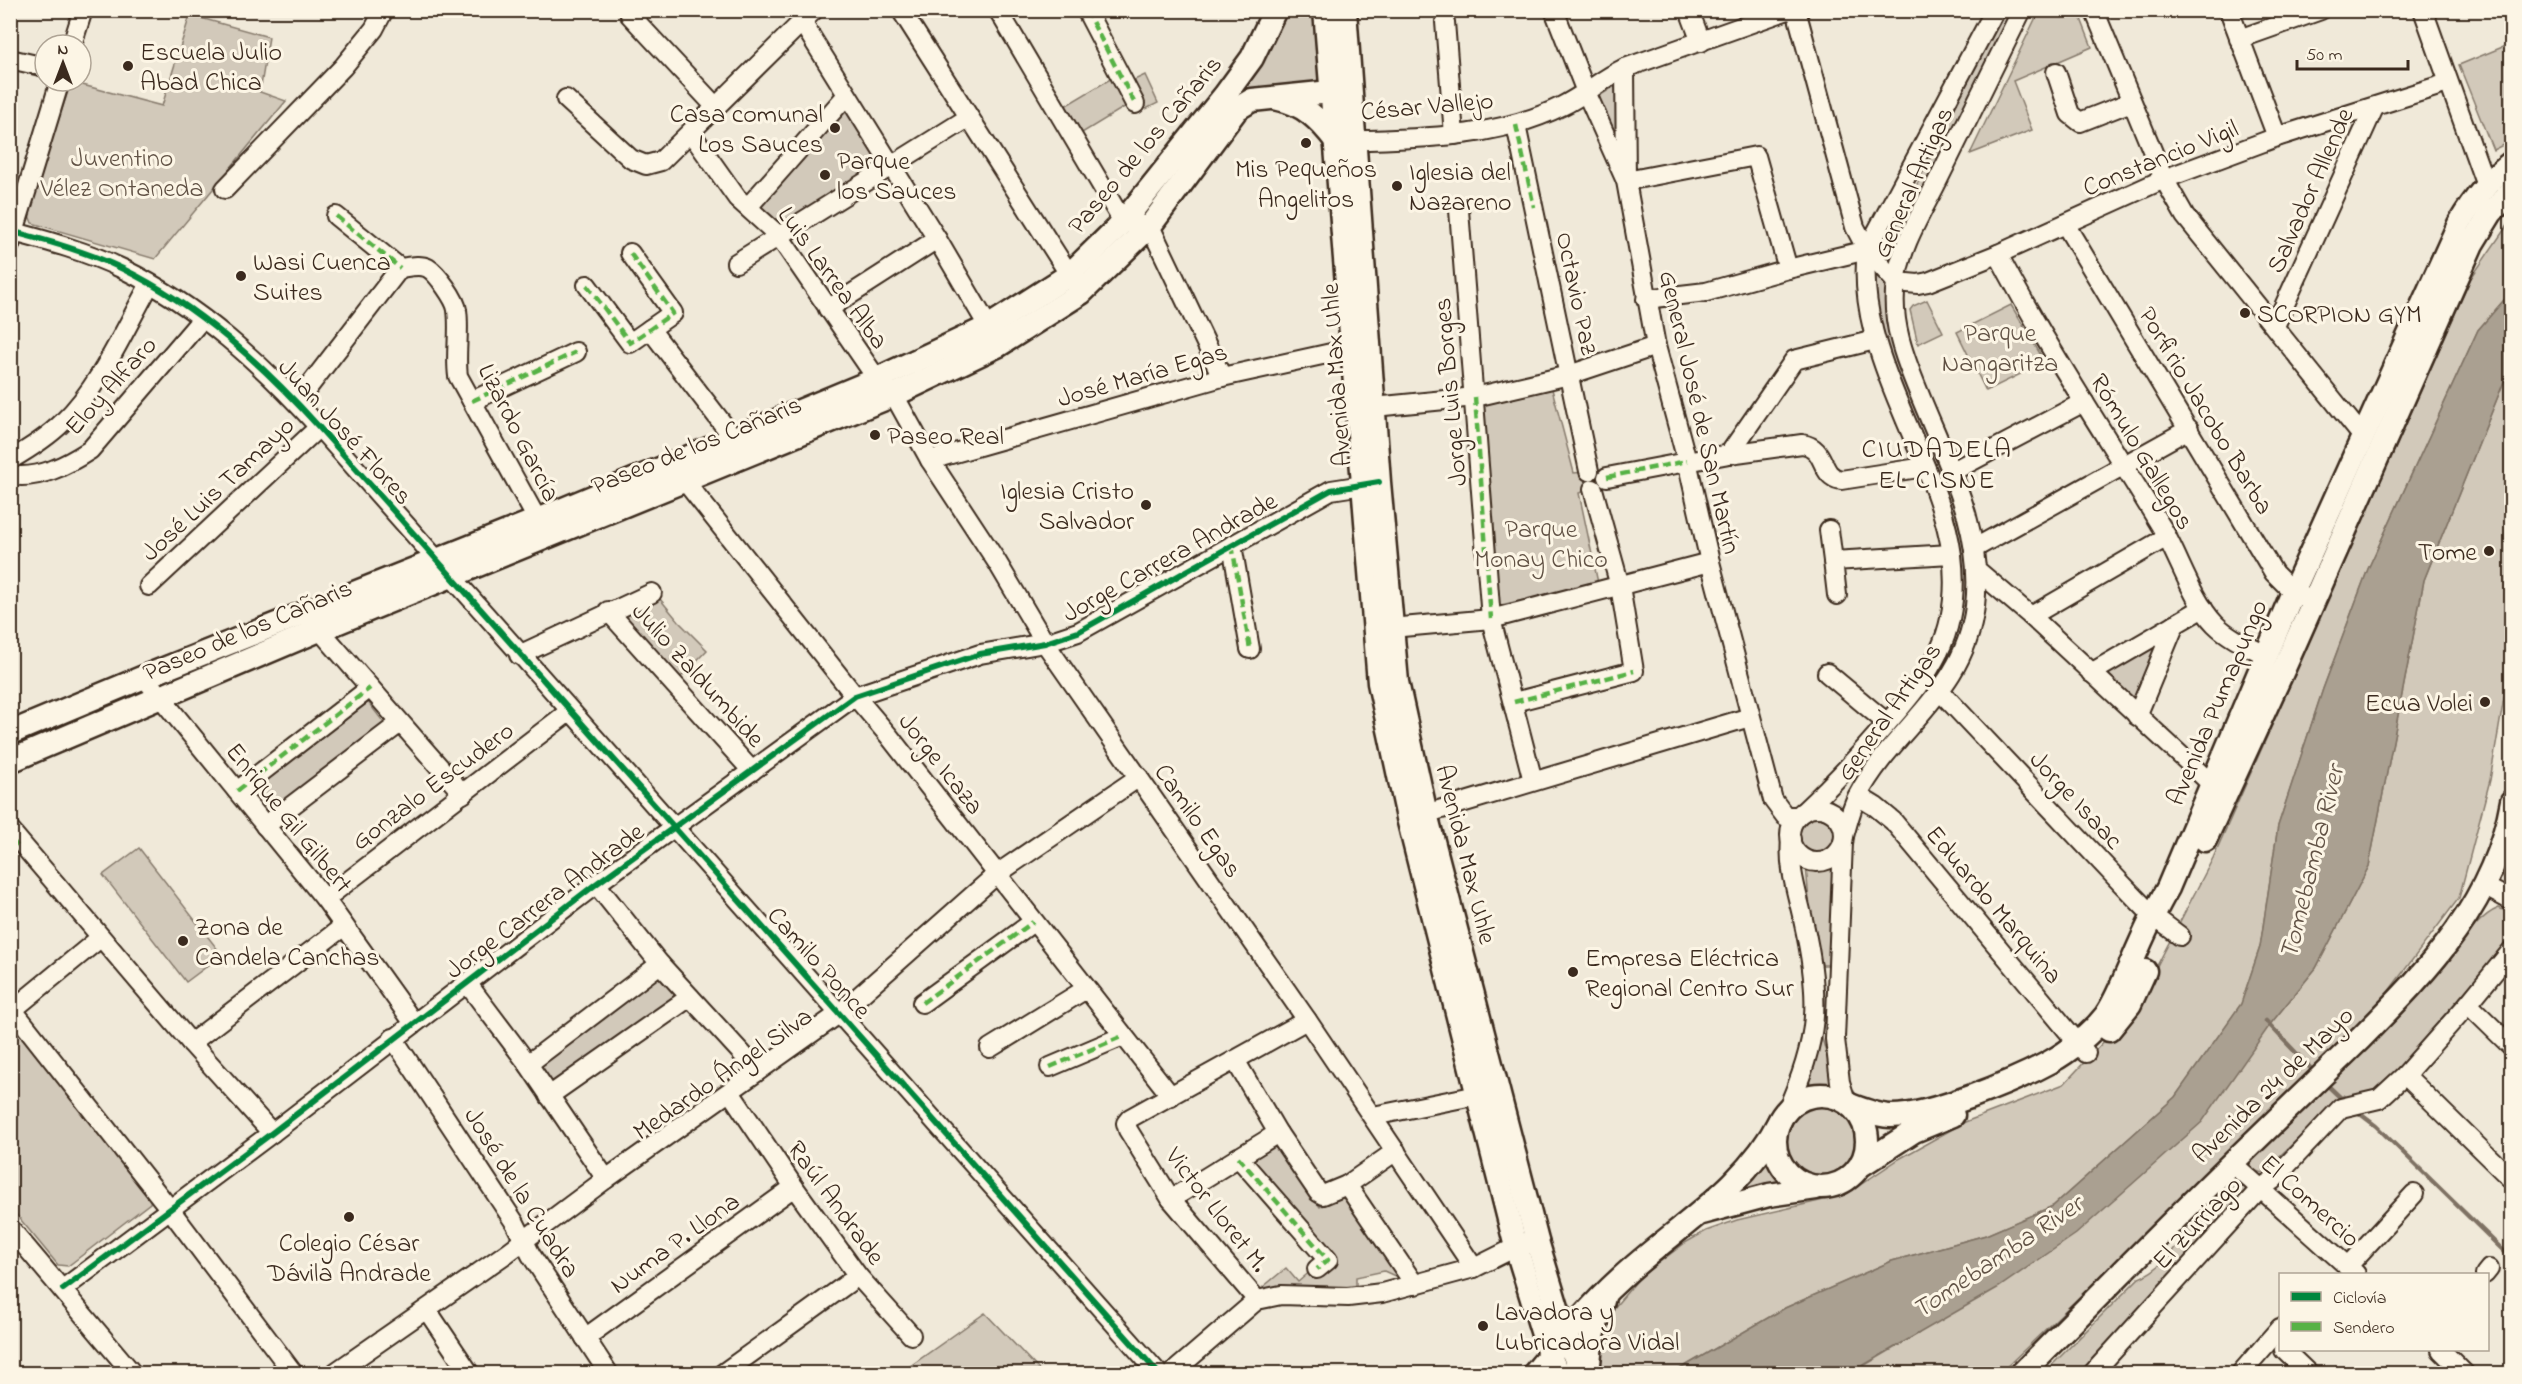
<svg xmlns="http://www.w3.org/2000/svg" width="2522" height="1384" font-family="'Indie Flower',sans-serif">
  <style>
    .green { fill: #d2c9ba; stroke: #867a6c; stroke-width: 1.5 }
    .water { fill: #aaa091; stroke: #7e7163; stroke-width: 1.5 }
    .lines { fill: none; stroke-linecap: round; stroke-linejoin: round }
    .stream { stroke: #7e7163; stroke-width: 4.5 }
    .minor-casing { stroke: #3b2a1e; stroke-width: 22 }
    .major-casing { stroke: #3b2a1e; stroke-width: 27 }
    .minor { stroke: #fcf5e5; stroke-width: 18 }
    .major { stroke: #fcf5e5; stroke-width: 22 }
    .quiet { stroke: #57b245; stroke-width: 4.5; stroke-dasharray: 9 4.5; stroke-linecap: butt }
    .cycleway-casing { stroke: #fcf5e5; stroke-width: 10 }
    .cycleway { stroke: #00873e; stroke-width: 6 }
    .poi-dot { fill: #3b2a1e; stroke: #fcf5e5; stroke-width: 2 }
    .labels { text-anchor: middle; stroke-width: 6; stroke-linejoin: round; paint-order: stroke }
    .poi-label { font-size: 26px; fill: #3b2a1e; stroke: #fcf5e5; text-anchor: start }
    .street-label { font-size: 26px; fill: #3b2a1e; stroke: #fcf5e5 }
    .park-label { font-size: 26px; fill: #615245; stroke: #fcf5e5 }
    .neighbourhood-label { font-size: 27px; letter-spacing: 1.5px; fill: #3b2a1e; stroke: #fcf5e5 }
    .water-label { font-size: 27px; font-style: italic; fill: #625346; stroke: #fcf5e5 }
  </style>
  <rect width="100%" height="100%" fill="#f0e9d9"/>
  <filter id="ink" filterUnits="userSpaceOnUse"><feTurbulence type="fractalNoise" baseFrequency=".0167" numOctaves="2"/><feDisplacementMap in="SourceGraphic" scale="12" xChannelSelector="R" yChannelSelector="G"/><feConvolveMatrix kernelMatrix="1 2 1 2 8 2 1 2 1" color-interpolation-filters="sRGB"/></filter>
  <g filter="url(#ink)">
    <g class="green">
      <path d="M1281,11H1322L1328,88L1252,97L1147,225L1123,222Z"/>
      <path d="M2003,11H2013L1894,262L1887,267L1883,262V253Z"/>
      <path d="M2039,11H2078L2092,47L2013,81L2032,130L1970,154Z"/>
      <path d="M190,15L269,37L260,92L286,101L155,259L32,223L28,213L71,82L162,106Z"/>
      <path d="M2505,46L2511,61V141L2493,150L2459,65Z"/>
      <path d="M1145,75L1158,103L1146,109L1132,81Z"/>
      <path d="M1112,78L1128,105L1082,133L1065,106Z"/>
      <path d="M1615,86L1620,152L1599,96Z"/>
      <path d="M845,101L881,166L779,227L761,215L759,201Z"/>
      <path d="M2511,220V292L2478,330L2368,569L2323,689L2278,826L2260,947L2241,1004L2175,1097L2053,1206L1986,1235L1892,1261L1785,1308L1673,1373L1597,1374L1603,1330L1613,1309L1641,1276L1685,1243L1706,1231L1737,1220L1845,1195L1899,1159L1965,1122L2064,1084L2135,1008L2213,858L2471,278Z"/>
      <path d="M1865,266L1896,282V312L1953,471L1975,606H1952L1953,574L1894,392Z"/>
      <path d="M1927,300L1943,332L1918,344L1910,310L1913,306Z"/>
      <path d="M2011,305L2045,362L1986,391L1957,332Z"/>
      <path d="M2511,364V657L2490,780L2459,898L2382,1000L2348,1036L2287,1098L2000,1373L1850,1374L1918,1334L2272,1022L2316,968L2369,866L2424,580Z"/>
      <path d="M1552,389L1574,473L1605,470L1608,485L1579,493L1598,583L1497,606L1483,405Z"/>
      <path d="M660,599L679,622L707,650L679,679L627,623L626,617L628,612Z"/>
      <path d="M2160,640L2135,701L2107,680L2110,671Z"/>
      <path d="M368,702L385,724L267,815L250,793Z"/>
      <circle cx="1817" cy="835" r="18"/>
      <path d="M139,848L222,955L186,982L103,875Z"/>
      <path d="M1806,866H1835L1829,965H1822L1810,913Z"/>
      <path d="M2499,908L2511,914V939L2361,1110L2344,1095L2262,1173L2253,1170L2250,1162L2256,1149C2322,1091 2391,1032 2446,964C2461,945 2476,917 2499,908Z"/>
      <path d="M661,975L676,991L674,1000L552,1084L537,1066L654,976Z"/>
      <path d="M10,1029L17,1031L152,1192L150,1203L68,1266L58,1265L11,1208Z"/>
      <path d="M1822,1038L1829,1063L1832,1090L1805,1089Z"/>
      <circle cx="1821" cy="1142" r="35"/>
      <path d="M1270,1146L1279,1149L1320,1207L1344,1192L1399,1271L1395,1276L1384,1271L1356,1277V1288L1277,1286L1266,1290L1263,1287L1286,1268L1298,1282L1313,1269L1335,1257L1245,1161Z"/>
      <path d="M1770,1152L1777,1172L1792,1185L1719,1201Z"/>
      <path d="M2243,1182L2251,1189L2083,1373L2043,1374L2139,1278C2157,1271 2176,1252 2182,1233L2232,1184Z"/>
      <path d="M985,1313L1042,1373L914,1374L909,1367Z"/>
    </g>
    <path class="water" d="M2511,292V364L2424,580L2369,866L2316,968L2272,1022L2202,1122L2076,1234L1999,1287L1850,1373H1673L1785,1308L1892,1261L1986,1235L2053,1206L2175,1097L2241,1004L2260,947L2278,826L2323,689L2368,569L2478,330Z"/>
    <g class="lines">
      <g class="stream">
        <path d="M2266,1021L2316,1074"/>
        <path d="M2324,1082L2344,1101"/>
        <path d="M2355,1110L2376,1126L2512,1259"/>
      </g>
      <defs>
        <g id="minor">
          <path d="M901,10L1076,285"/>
          <path d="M998,10L1123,222L1150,226L1222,377"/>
          <path d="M1086,10L1135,104"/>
          <path d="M1554,10L1586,92L1626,181L1656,346L1687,461L1710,562L1773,800L1785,816H1798"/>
          <path d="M1689,10L1701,42"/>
          <path d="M1796,10L1855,227L1867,250L1896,282"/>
          <path d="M2094,10L2164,179L2185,216L2363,437"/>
          <path d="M2229,10L2277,137"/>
          <path d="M2423,10L2486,186"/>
          <path d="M630,15L715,106"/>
          <path d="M802,22L937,239L995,338"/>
          <path d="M1445,22L1454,135"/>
          <path d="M2239,39L2321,10"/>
          <path d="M72,45L83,10"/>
          <path d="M10,59L45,67"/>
          <path d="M1625,68L1626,181L1756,156L1788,269"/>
          <path d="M2056,72L2070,114L2080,122L2131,102"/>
          <path d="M566,99L631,159L646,165L661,161L814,10"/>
          <path d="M1516,125L1589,471"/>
          <path d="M691,133L737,198L779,236L877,379L894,395L930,460L997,562L1045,643L1307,1020L1474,1268"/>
          <path d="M1341,141C1415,138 1494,140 1562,106C1585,95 1603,78 1625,68L1788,10"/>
          <path d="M225,189L343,67L374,29L384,10"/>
          <path d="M748,207L846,96"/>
          <path d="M1459,210L1491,619L1533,781"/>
          <path d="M336,216L400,268"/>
          <path d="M2065,224L2274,573L2293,592L2303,597"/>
          <path d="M10,231C48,241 88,252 123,269C199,306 263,365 319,427L1159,1374"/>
          <path d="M10,245L60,81"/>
          <path d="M1998,254C2047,348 2107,437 2162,528C2179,557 2192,600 2215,624C2229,638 2248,646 2266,655"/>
          <path d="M736,263L968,118"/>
          <path d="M1896,282L1918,284L1928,282L1998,254L2164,179L2277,137L2448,83"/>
          <path d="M587,285L630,343L673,313L630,253"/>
          <path d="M1646,299L1706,292L1788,269L1867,250"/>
          <path d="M828,309L937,239"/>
          <path d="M2275,326L2374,108"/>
          <path d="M650,329L742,449"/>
          <path d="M472,401L576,352"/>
          <path d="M297,402L400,268C408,267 420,264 428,268C437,273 456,300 457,310C460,332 455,354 458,376L543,530"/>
          <path d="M1374,407L1475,397L1569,375L1656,346"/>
          <path d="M1729,454L1802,444C1828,448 1818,476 1841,480L1925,467"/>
          <path d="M10,460C29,449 48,437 63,422C100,387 125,328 150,284"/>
          <path d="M930,460L1222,377L1363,346"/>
          <path d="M677,471L855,696L889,736L1171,1096"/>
          <path d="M1953,471L2084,402"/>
          <path d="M10,475C39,480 67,465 90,450L202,319"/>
          <path d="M1607,477L1729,454L1794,360L1875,340"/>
          <path d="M1829,530L1833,561"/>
          <path d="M1232,545L1250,649"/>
          <path d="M1975,548L2189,429"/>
          <path d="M1977,570L2031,616L2219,791"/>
          <path d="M149,586L319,427"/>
          <path d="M1837,595L1833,561L1951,554"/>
          <path d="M608,611L752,771"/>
          <path d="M2031,616L2167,537"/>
          <path d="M312,621L463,794"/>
          <path d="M1380,629L1491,619L1710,562"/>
          <path d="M519,655L652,593"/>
          <path d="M1827,673L1887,723"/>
          <path d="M2091,673L2203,608"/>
          <path d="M144,677L325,899L413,1022"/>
          <path d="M1940,691L2121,883L2152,915L2180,936"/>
          <path d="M1514,702L1634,671L1620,586L1593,489"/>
          <path d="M2137,716L2175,624"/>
          <path d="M237,791L370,688"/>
          <path d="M1858,796L1876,807L1893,821L2086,1053"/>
          <circle cx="1817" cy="835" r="27"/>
          <path d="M1803,812C1831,786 1857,758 1882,729C1931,673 1962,635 1952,555C1945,504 1920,456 1901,409C1880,359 1860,305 1867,250L1995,10"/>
          <path d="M1415,817L1750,717"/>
          <path d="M265,826L400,723"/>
          <path d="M10,830L191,1043L272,1133"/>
          <path d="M1844,836C1848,822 1851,809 1857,797C1894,726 1965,693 1975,606C1984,528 1947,463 1919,393C1905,359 1890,321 1896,283C1900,246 1923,211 1939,178C1967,122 1994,66 2022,10"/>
          <path d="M1843,842L1835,1039L1840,1082L1847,1104"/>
          <path d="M596,884L660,964L758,1071"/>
          <path d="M2484,886L2512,901"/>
          <path d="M325,899L570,711"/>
          <path d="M467,983L528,1064L606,1179"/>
          <path d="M922,1003L1033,922"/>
          <path d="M2468,1004L2512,1047"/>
          <path d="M13,1010L169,1208L294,1374"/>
          <path d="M10,1012L100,938"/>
          <path d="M393,1038L515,1223L531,1255L609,1374"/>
          <path d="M191,1043L344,926"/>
          <path d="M990,1048L1086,989"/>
          <path d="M1235,1060L1278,1133L1318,1192L1323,1195L1347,1185L1396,1151"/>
          <path d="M528,1064L660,964"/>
          <path d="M1050,1067L1123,1036"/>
          <path d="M2405,1075L2512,1180"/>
          <path d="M730,1092L794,1187L858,1276L911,1335"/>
          <path d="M549,1096L690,997"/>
          <path d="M1786,1112C1819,1040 1821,1000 1804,924C1798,895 1788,870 1791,839"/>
          <path d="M1373,1116L1488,1093"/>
          <path d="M1238,1157L1328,1260L1317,1269"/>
          <path d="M2232,1163L2356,1274"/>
          <path d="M1347,1185L1415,1285"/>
          <path d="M1171,1199L1278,1133"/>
          <path d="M10,1228L133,1374"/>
          <path d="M2347,1267L2414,1194"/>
          <path d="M2485,1274L2489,1269"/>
          <path d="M63,1289L272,1133L596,884L855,696L980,654L1045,643L1078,632L1331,490L1376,483"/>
          <path d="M1257,1300L1171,1199L1128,1130L1126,1123L1130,1118L1307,1020"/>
          <path d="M427,1310L470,1374"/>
          <path d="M585,1338L794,1187"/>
          <path d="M2284,1350L2309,1374"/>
          <path d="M2441,1350L2465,1374"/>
          <path d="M333,1374L507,1253L606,1179L840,1013L997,874L1139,777"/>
          <path d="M722,1374L858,1276"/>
          <path d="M1171,1374L1257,1300L1281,1295L1348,1297L1382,1293L1474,1268L1516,1247L1529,1243"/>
          <path d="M2092,1374L2261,1188L2273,1180L2341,1108L2379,1099L2405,1075L2468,1004L2512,950"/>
          <path d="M2240,1374L2280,1328"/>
        </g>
        <g id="major">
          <path d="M1325,10L1379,683L1408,818L1516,1247L1549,1354L1558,1374"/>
          <path d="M1345,10L1379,482L1397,682L1426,814L1537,1241L1565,1334L1582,1374"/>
          <path d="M1278,99C1304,104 1320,120 1336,141"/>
          <path d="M10,733L144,677L537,520L877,379L988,327L1069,275L1123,222L1225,95L1252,58L1275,10"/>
          <path d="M10,761L319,630L894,395L999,345L1081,293L1150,226L1237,109L1252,100L1350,90"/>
          <path d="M2205,840L2285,666L2472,244L2491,213L2512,190"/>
          <path d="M2109,1030L2130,1004L2145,971"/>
          <circle cx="1821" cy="1141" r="46"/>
          <path d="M1850,1105C1863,1110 1876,1115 1890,1116C1928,1117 2015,1081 2050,1062C2070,1051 2092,1033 2106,1015C2117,999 2124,979 2132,962C2143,936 2154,912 2168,888L2293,592L2459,224C2473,200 2489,179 2512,162"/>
          <path d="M1863,1164L1914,1131L1953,1115"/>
          <path d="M1702,1213L1769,1195L1816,1188"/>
          <path d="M1534,1374C1562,1340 1589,1307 1621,1278C1676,1227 1746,1188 1780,1120"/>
          <path d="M1588,1374L1591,1343L1604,1297"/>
          <path d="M2021,1374C2092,1303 2162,1231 2234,1161C2276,1120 2319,1079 2361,1038C2431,967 2494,903 2512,801"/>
        </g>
      </defs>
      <use href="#minor" class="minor-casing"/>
      <use href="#major" class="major-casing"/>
      <use href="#minor" class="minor"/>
      <use href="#major" class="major"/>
      <g class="quiet">
        <path d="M1086,10L1135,104"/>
        <path d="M999,11L1000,10"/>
        <path d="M1516,125L1534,207"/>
        <path d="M336,216L400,268"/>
        <path d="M587,285L630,343L673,313L630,253"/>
        <path d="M1475,397L1491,619"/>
        <path d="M472,401L576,352"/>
        <path d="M1607,477L1687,461"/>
        <path d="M1232,545L1250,649"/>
        <path d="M1514,702L1634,671"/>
        <path d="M237,791L370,688"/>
        <path d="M10,848L20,841"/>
        <path d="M922,1003L1033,922"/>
        <path d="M1050,1067L1123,1036"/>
        <path d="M1238,1157L1328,1260L1317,1269"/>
      </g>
      <defs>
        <g id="cycleway">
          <path d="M10,231C48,241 88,252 123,269C199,306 263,365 319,427L1159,1374"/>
          <path d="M63,1289L272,1133L596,884L855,696L980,654L1045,643L1078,632L1331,490L1379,482"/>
        </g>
      </defs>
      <use href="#cycleway" class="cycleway-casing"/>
      <use href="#cycleway" class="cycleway"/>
    </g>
  </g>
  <g class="poi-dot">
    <circle cx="128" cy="66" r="6"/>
    <circle cx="835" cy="128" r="6"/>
    <circle cx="1306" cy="143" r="6"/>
    <circle cx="825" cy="175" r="6"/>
    <circle cx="1397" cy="186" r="6"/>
    <circle cx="241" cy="276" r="6"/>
    <circle cx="2245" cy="313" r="6"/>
    <circle cx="875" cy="435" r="6"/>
    <circle cx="1146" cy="505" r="6"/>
    <circle cx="2489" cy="551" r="6"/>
    <circle cx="2485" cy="702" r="6"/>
    <circle cx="183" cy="941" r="6"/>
    <circle cx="1573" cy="972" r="6"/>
    <circle cx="349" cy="1217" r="6"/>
    <circle cx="1483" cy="1326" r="6"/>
  </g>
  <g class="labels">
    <g class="poi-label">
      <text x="140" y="60">Escuela Julio<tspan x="140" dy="30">Abad Chica</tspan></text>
      <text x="823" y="122" text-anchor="end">Casa comunal<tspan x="823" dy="30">Los Sauces</tspan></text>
      <text x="837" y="169">Parque<tspan x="837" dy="30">los Sauces</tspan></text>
      <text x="1306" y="177" text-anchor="middle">Mis Pequeños<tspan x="1306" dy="30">Angelitos</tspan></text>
      <text x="1409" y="180">Iglesia del<tspan x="1409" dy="30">Nazareno</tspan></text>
      <text x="253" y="270">Wasi Cuenca<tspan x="253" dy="30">Suites</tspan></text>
      <text x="2257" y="322">SCORPION GYM</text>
      <text x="887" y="444">Paseo Real</text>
      <text x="1134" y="499" text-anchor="end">Iglesia Cristo<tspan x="1134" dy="30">Salvador</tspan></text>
      <text x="2477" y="560" text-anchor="end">Tome</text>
      <text x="2473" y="711" text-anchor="end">Ecua Volei</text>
      <text x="195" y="935">Zona de<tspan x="195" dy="30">Candela Canchas</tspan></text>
      <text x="1585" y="966">Empresa Eléctrica<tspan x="1585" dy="30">Regional Centro Sur</tspan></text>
      <text x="349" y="1251" text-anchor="middle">Colegio César<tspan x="349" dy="30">Dávila Andrade</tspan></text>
      <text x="1495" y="1320">Lavadora y<tspan x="1495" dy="30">Lubricadora Vidal</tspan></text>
    </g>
    <g class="street-label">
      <text transform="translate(1427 105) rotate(-5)" y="9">César Vallejo</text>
      <text transform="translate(1144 144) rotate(-50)" y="9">Paseo de los Cañaris</text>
      <text transform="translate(2160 157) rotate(-22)" y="9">Constancio Vigil</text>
      <text transform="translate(1912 182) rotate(-66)" y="9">General Artigas</text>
      <text transform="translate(2309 190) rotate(-66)" y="9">Salvador Allende</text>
      <text transform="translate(834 277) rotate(54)" y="9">Luis Larrea Alba</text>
      <text transform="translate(1578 293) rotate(78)" y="9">Octavio Paz</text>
      <text transform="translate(1142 374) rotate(-16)" y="9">José María Egas</text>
      <text transform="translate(1335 375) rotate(-94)" y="9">Avenida Max Uhle</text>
      <text transform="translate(110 385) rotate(-48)" y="9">Eloy Alfaro</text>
      <text transform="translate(1449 392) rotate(-95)" y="9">Jorge Luis Borges</text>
      <text transform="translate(2207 410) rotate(59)" y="9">Porfirio Jacobo Barba</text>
      <text transform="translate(1701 412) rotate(77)" y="9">General José de San Martín</text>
      <text transform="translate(346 431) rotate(48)" y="9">Juan José Flores</text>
      <text transform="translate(520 432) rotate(63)" y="9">Lizardo García</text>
      <text transform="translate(696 444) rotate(-22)" y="9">Paseo de los Cañaris</text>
      <text transform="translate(2143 451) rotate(59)" y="9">Rómulo Gallegos</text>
      <text transform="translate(217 488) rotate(-43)" y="9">José Luis Tamayo</text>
      <text transform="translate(1169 556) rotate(-29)" y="9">Jorge Carrera Andrade</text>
      <text transform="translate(247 629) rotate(-23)" y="9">Paseo de los Cañaris</text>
      <text transform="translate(699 674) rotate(48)" y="9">Julio Zaldumbide</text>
      <text transform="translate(2216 702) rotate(-67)" y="9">Avenida Pumapungo</text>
      <text transform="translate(1888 711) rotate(-55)" y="9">General Artigas</text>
      <text transform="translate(942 763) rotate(52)" y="9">Jorge Icaza</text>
      <text transform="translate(432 785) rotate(-37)" y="9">Gonzalo Escudero</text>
      <text transform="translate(2077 799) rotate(47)" y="9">Jorge Isaac</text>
      <text transform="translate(290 817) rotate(51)" y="9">Enrique Gil Gilbert</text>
      <text transform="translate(1199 820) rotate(55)" y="9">Camilo Egas</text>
      <text transform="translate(1467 854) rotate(76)" y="9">Avenida Max Uhle</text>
      <text transform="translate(544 900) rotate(-37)" y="9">Jorge Carrera Andrade</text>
      <text transform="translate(1995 904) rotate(50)" y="9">Eduardo Marquina</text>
      <text transform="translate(820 962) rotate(48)" y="9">Camilo Ponce</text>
      <text transform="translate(722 1073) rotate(-35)" y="9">Medardo Ángel Silva</text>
      <text transform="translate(2272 1084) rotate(-44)" y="9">Avenida 24 de Mayo</text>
      <text transform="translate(523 1192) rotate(58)" y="9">José de la Cuadra</text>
      <text transform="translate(2311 1200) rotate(42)" y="9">El Comercio</text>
      <text transform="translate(837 1202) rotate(54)" y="9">Raúl Andrade</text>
      <text transform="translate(1218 1209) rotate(52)" y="9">Victor Lloret M.</text>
      <text transform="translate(2196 1222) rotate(-47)" y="9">El Zurriago</text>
      <text transform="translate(674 1242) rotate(-36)" y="9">Numa P. Llona</text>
    </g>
    <g class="park-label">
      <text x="122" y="166">Juventino<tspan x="122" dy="30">Vélez Ontaneda</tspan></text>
      <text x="2000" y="341">Parque<tspan x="2000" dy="30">Nangaritza</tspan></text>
      <text x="1541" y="537">Parque<tspan x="1541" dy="30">Monay Chico</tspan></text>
    </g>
    <g class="neighbourhood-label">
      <text x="1937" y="457">CIUDADELA<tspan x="1937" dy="31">EL CISNE</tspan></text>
    </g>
    <g class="water-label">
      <text transform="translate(2311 862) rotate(-76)" y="9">Tomebamba River</text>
      <text transform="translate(1997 1256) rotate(-34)" y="9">Tomebamba River</text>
    </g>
  </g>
  <rect width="2522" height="1384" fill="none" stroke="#fcf5e5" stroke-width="36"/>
  <rect x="18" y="18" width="2486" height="1348" fill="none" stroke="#3b2a1e" stroke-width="2" filter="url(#ink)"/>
  <rect x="2279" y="1273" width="210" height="78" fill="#fcf5e5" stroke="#afa495" stroke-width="1.5"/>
  <rect x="2291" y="1292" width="30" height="9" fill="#00873e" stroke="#afa495" stroke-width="1.5"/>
  <text x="2333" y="1303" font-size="18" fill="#3b2a1e">Ciclovía</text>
  <rect x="2291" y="1322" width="30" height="9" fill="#57b245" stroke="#afa495" stroke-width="1.5"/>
  <text x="2333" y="1333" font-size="18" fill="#3b2a1e">Sendero</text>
  <g transform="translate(63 63)"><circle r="28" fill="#fcf5e5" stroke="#afa495" stroke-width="1.5"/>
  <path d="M0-4.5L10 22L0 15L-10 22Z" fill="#3b2a1e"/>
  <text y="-9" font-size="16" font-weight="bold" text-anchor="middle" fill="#3b2a1e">N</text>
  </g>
  <path d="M2297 60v9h111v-9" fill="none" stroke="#3b2a1e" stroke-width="3"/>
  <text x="2306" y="60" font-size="18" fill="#3b2a1e" stroke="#fcf5e5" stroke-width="4.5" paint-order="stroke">50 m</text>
</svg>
